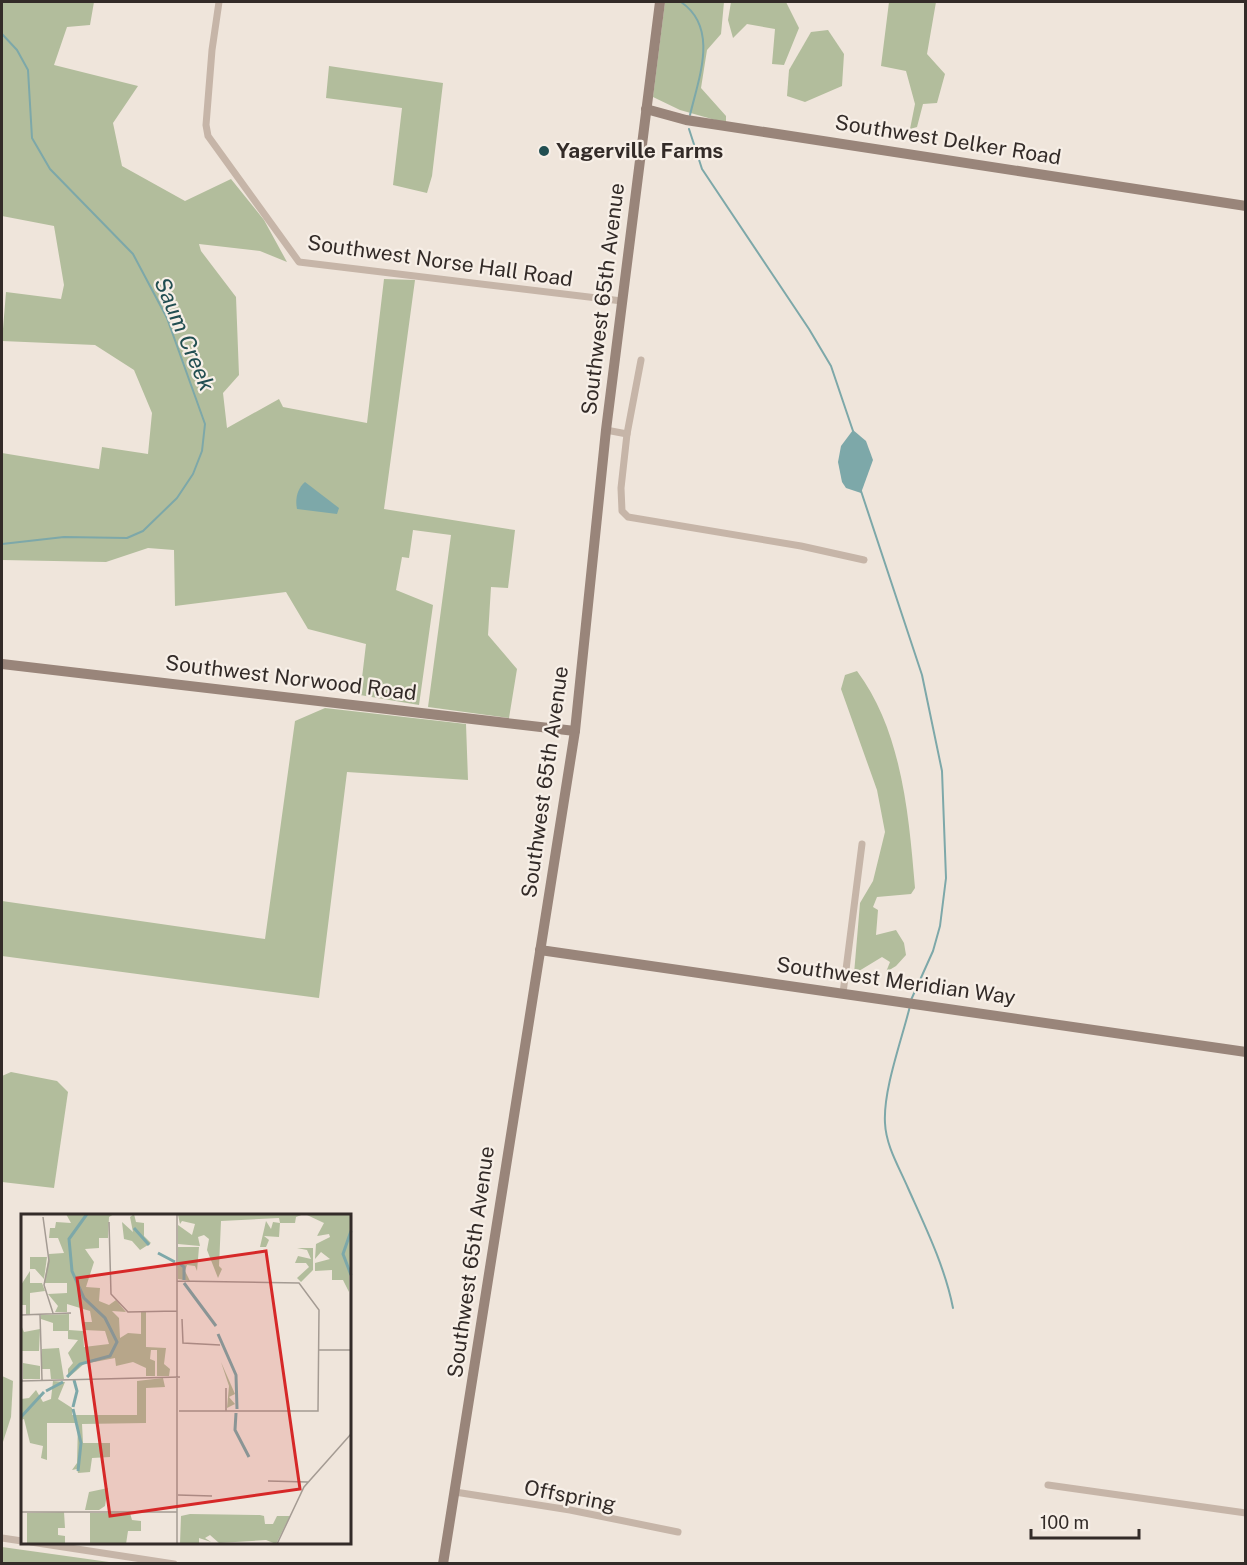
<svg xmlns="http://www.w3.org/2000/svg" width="1247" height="1565" font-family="'Public Sans',sans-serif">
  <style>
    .green { fill: #b2bd9c }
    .water { fill: #7da8a9 }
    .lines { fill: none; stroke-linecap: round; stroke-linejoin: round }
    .stream { stroke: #7da8a9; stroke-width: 2 }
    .street { stroke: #c6b5a8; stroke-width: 7 }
    .secondary { stroke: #99857a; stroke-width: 10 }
    .poi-dot { fill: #214e51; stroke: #f7efe7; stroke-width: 2 }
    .labels { text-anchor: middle; stroke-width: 4.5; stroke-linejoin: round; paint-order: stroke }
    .street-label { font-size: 21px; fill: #332b28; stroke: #f7efe7 }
    .poi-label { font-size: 21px; font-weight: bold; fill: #332b28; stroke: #f7efe7; text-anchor: start }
    .water-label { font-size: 22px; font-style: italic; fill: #214e51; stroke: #f7efe7 }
    .inset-river { fill: none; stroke: #7da8a9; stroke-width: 3 }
    .inset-road { fill: none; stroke: #a49b93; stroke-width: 1.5 }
    .view { fill: #d62828; fill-opacity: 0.15; stroke: #d62828; stroke-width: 3 }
    .inset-edge { fill: none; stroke: #332b28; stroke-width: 3 }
  </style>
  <rect width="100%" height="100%" fill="#efe5db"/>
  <g class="green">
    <path d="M2,2H94L90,25L67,27L54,65L138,86L113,123L122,166L185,201L231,179L264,220L287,262L260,251L199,244L201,251L236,297L239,375L223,393L227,428L279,399L283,407L367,423L384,279L415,280L384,509L515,530L508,588L491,587L488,635L517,669L509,718L428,707L451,535L413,530L409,558L402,557L396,590L433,605L419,705L360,695L366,644L308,629L286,592L175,606L174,550L148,548L106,562L2,560V453L99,469L102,447L148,454L152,413L134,370L95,345L2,341L6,292L61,299L64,285L54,226L2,216Z"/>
    <path d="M665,2H724L721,34L707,50L701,88L726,116V123L680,110L653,97Z"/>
    <path d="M731,2H786L799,28L784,65L772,64L775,29L747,24L733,38L728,20Z"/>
    <path d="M889,2H936L927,54L945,74L937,103L923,104L917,127L910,129L915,104L906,71L881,66Z"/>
    <path d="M828,30L844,54L842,86L805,102L787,96L789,70L811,32Z"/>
    <path d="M329,66L443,83L432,176L427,193L393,185L402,108L326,98Z"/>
    <path d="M857,671C902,731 909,816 915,888L911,894L877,897L873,907L878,910L876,935L896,930L904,943L906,955L896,966L886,972L890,962L882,957L854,974L860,903L873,881L885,832L877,790L841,689L845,675Z"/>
    <path d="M325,708L466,724L468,780L347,772L319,998L2,956V901L265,939L295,721Z"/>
    <path d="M11,1072L57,1081L68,1092L54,1188L2,1182V1076Z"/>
    <path d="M2,1376L13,1381L11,1417L2,1445Z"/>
    <path d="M2,1547L109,1562L115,1563H2Z"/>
  </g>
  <g class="water">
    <path d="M853,430L866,441L873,460L861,493L846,488L842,482L838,462L841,446Z"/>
    <path d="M305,482L339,508L337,514L297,509C295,499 297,489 305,482Z"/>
  </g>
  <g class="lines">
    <g class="stream">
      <path d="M681,2C719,28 699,77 690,115"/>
      <path d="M2,34L17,50L28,70L32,138L50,169L133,254L167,318L205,424L202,451L193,474L177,498L143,531L127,538L64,537L2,544"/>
      <path d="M689,129L702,169L809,329L831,366L853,431"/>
      <path d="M861,491L922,675L942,771L946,878L940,926L933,951L911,1000"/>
      <path d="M910,1006C902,1039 883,1090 885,1123C886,1146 899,1167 908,1188C925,1226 945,1267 953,1308"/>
    </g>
    <g class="street">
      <path d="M219,2L212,50L206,125L208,136L299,262L622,301"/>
      <path d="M641,360L627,434L621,488L622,511L628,517L801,546L864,560"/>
      <path d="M606,430L627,434"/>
      <path d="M843,993L862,844"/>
      <path d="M1048,1485L1246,1513"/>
      <path d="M455,1492L570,1510L678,1532"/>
      <path d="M2,1538L22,1541"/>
      <path d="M31,1542L174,1564"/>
    </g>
    <g class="secondary">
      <path d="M646,109L686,120L1246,206"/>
      <path d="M2,664L575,731"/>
      <path d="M540,950L1246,1052"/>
      <path d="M443,1564L575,731L606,430L660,2"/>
    </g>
  </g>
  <circle class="poi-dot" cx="544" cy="151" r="6"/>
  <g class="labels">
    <g class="street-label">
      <text transform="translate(948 140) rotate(9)" y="7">Southwest Delker Road</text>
      <text transform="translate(440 261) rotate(8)" y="7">Southwest Norse Hall Road</text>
      <text transform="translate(603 299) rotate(-83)" y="7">Southwest 65th Avenue</text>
      <text transform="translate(291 678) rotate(7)" y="7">Southwest Norwood Road</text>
      <text transform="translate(545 782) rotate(-82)" y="7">Southwest 65th Avenue</text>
      <text transform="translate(896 981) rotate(8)" y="7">Southwest Meridian Way</text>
      <text transform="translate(471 1262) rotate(-82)" y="7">Southwest 65th Avenue</text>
      <text transform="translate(570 1496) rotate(11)" y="7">Offspring</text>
    </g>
    <g class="poi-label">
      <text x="556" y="158">Yagerville Farms</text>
    </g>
    <g class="water-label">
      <text transform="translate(185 334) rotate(67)" y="8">Saum Creek</text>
    </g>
  </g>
  <g transform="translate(21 1214)">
    <rect width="330" height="330" fill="#efe5db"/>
    <path d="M45,0H93L88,3L87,24H78V34L64,35L73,48L65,73L79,74L78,87L88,91L95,86L105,98L91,97L98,104L99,124L107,119L120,120V98H125V133L145,134L143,150L149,155L148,162H136V136H130L129,145L134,147V162H125V154L112,148L95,152L94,144L63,150L47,164V155L52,149L47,139L57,126L47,125V117H32V109L20,105V101L48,100V116L62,117L63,133L88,130L84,117L63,116V108H71L69,97L46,90V98H34L37,92L27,80L46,79V69H23L28,40L43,39L37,24H28L29,14H34L35,8L50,9ZM113,0L115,8L123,9V22L130,29L119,36L111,27L103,25L101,8L112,18L109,3ZM283,0L275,3L274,9H259L258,23L243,22L248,26L245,33H239L245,7L250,15L252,8L259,9L258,4L200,7L198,52L201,55L197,64L186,36L188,25L183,21L177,23L179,32L157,30V11L171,21L174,10L161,7L159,10L157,1ZM309,0H330L328,78L322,66H311V56L294,57V49L309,45L300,38L294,45L295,30L309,23L308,20L296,22L303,9L286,1ZM157,33H178L176,57L174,52L166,51L164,57L169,67L157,65ZM276,34H292V56L280,68L276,64L288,53L285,49H274L277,42L290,45L286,36ZM9,43H26L23,65L14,55H9ZM9,57V69H21L24,77L9,79V100H5V91H0V71ZM0,111L3,118L19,115L18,137H0ZM38,134L43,165H30L29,155H21V135ZM200,148L214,180L208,183L214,190L206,194L208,172ZM2,149L19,152V165H2ZM142,164L144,173L125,174V209L61,210L62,229H89V243L71,244L69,258L57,259L56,255L51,256L56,249L57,209H26V246L20,244L22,232L9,229L3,205L0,206V185L8,184L15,176L22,188L30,185L32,167L44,168L37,185L51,194V201H116V167ZM87,274L84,292L78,296H64L68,278ZM43,298L44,314H37V321L44,322V330H6V299ZM69,299H109L111,306L120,307V317H107L105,330H69ZM169,300L239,301L243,302L244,310H252L256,302H269L255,330L245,326L198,329L189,321L184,324L190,328L178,324V330H159L160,302Z" fill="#b2bd9c"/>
    <path class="inset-river" d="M113,14L128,31M330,17L322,40L330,61M137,39L154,48M158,49L163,53V66M163,69L195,112M197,120L215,161L216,195M46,163L59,150L89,142L96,128L84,104L63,84L51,57L48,25L66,0M25,177L42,168M52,193L56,177L53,166M52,195L60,229L57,257M215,199L214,216L228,243M0,203L23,178"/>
    <path class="inset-road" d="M156,0V330M22,3L28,47L23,71L32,99M88,8L90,80L107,98L156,97M156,67L278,69L298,96L297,197H158M19,100L21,166M0,101L50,99M161,105L162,129L199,131M297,136H330M0,167L159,163M205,174V197M247,267L287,268M157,281L191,282M0,298H156M256,330L283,273L330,220"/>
    <path class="view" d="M245,37L279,275L89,302L56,64Z"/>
    <rect width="330" height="330" class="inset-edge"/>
  </g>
  <rect width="1247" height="1565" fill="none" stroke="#332b28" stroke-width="6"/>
  <path d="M1031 1529v9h108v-9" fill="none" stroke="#332b28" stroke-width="3"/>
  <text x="1040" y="1529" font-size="18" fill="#332b28" stroke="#f7efe7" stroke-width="4.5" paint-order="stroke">100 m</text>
</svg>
